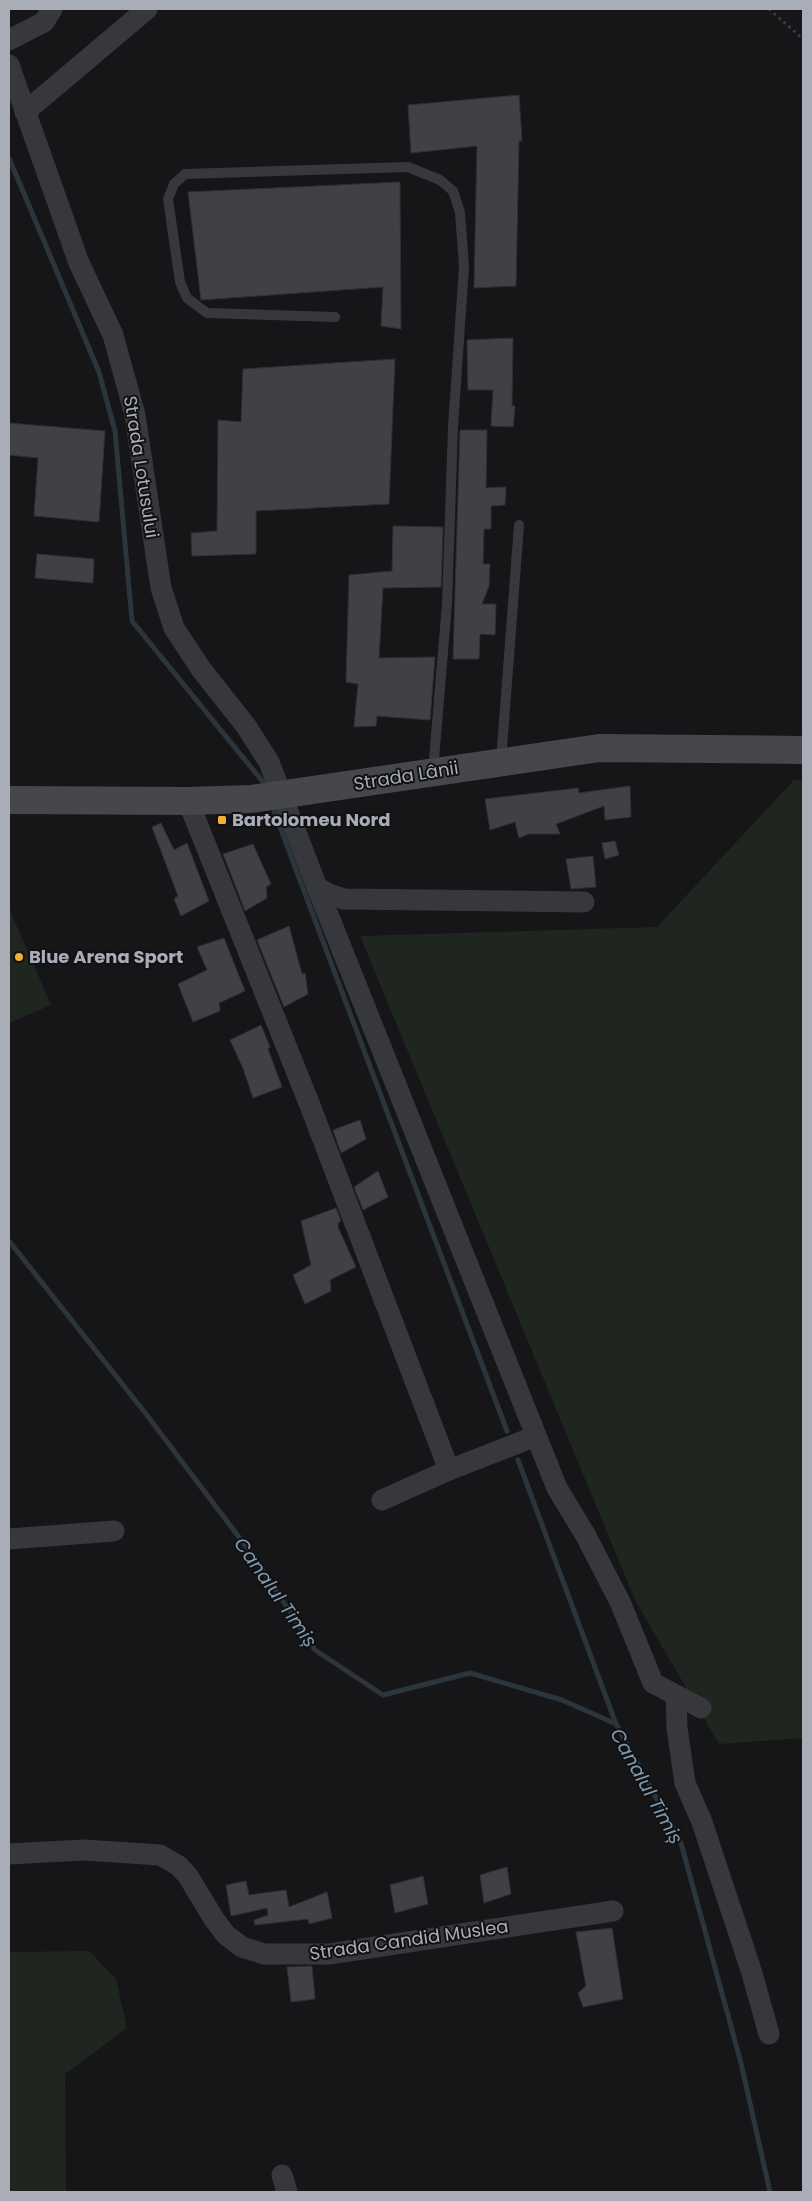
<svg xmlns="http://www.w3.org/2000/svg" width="812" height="2201" font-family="Poppins,sans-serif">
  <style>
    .green { fill: #1e261f }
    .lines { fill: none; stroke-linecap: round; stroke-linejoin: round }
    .stream { stroke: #2c353c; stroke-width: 5 }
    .building { fill: #404145; stroke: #303034 }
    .path { stroke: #3d3f44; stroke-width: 3; stroke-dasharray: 2.5 4; stroke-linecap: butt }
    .lane { stroke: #37383d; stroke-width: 10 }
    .street { stroke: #37383d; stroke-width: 21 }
    .secondary { stroke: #45474d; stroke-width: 28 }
    .poi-dot { fill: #f2b134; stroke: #111113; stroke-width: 2 }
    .labels { text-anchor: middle; stroke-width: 4; stroke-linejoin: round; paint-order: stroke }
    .street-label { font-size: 18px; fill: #a8adb8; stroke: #111113 }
    .poi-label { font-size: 18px; font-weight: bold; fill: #a8adb8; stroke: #111113; text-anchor: start }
    .water-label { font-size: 19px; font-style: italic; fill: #7f9bb3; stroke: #111113 }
  </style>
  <rect width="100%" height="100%" fill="#161618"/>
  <g class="green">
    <path d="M794,780H803V1738L719,1744L636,1602L360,936L657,927Z"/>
    <path d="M9,908L51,1005L9,1023Z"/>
    <path d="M89,1951L116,1979L127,2028L65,2074L66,2192H9V1952Z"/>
  </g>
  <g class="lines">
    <g class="stream">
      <path d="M9,158L99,372L115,431L132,621L263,782"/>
      <path d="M274,811L507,1431"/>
      <path d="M9,1241L146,1414L254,1557L315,1650L383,1695L470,1673L562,1700L616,1724L681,1843L741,2063L770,2192"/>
      <path d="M518,1460L616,1724"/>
    </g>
  </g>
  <g class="building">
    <path d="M519,95L522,141H519L516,286L474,288L477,146L411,153L408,105Z"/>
    <path d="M400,182L401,329L381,326L383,287L201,300L188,192Z"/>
    <path d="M513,338L512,406H515L513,427L491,426L493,390H468L467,340Z"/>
    <path d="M395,359L389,504L256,511V554L192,556L191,533L217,531L218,420L241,422L243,369Z"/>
    <path d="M9,423L105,431L99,522L34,516L38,458L9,455Z"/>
    <path d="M460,430H487L486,488L506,487L505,505L491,506V529H484L483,564H490L489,586L482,604H496L495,635L480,634L479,659H453Z"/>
    <path d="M393,526L443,527L441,587L383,588L379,658L435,657L430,720L377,716L376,726L354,727L358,684L346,682L349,575L392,571Z"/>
    <path d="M37,554L94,559L93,583L35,578Z"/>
    <path d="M630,786L631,817L605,820L604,806L556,824L560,834H529L519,838L515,822L490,830L485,799L578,788L579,793Z"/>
    <path d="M161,823L174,850L187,843L209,901L181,916L174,899L178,896L152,827Z"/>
    <path d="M615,841L619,855L605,859L602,843Z"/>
    <path d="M253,844L271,884L266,887L267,898L245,911L223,854Z"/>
    <path d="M593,856L596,887L571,889L566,859Z"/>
    <path d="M289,926L302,974L305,973L308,994L284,1007L257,940Z"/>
    <path d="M224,938L245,991L219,1003L220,1011L193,1022L178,984L207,970L197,947Z"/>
    <path d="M261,1025L270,1047L268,1049L282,1087L253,1098L243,1068L230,1040Z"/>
    <path d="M360,1120L366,1139L341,1153L333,1130Z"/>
    <path d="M378,1171L388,1197L363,1210L354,1187Z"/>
    <path d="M336,1208L341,1221L338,1223V1227L356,1267L330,1280L331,1291L305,1304L293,1275L311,1265L301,1221Z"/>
    <path d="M507,1867L511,1894L484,1903L480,1875Z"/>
    <path d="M423,1876L428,1904L395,1913L390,1885Z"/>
    <path d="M246,1881L249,1895L286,1890L289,1907L327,1892L332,1918L309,1924L308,1919L255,1925L254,1920L268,1915L267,1908L231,1916L226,1885Z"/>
    <path d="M612,1928L623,1999L583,2007L578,1993L586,1986L576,1932Z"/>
    <path d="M312,1966L315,1999L291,2002L287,1967Z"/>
  </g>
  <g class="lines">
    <path class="path" d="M769,9L803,39"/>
    <g class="lane">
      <path d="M335,317L207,313L187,298L180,282L168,199L174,184L185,174L408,167L440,180L453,191L460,212L464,267L453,427L447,604L433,771"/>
      <path d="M501,761L519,525"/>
    </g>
    <g class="street">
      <path d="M9,40L44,22L52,9"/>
      <path d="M9,65L79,263L113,335L135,415L161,588L174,628L201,669L246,726L269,762L317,887L329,894L344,899L584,902"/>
      <path d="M25,112L147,9"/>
      <path d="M188,801L311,1108L449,1470"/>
      <path d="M317,887L557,1488L586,1536L621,1604L653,1683L701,1708"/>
      <path d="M382,1500L449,1470L536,1436"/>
      <path d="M9,1539L114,1531"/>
      <path d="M676,1695L677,1728L685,1783L702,1822L751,1970L769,2034"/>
      <path d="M9,1854L84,1850L160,1855L179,1866L188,1876L214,1919L226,1935L242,1947L264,1954H329L613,1911"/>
      <path d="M282,2175L287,2192"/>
    </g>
    <path class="secondary" d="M9,800L188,801L251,799L599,748L803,750"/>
  </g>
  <g class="poi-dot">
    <rect x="217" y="815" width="10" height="10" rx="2.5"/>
    <circle cx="19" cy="957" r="5"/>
  </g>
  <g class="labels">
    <g class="street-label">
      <text transform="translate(141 467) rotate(81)" y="6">Strada Lotusului</text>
      <text transform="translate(406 776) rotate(-9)" y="6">Strada Lânii</text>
      <text transform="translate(409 1940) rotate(-8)" y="6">Strada Candid Muslea</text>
    </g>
    <g class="poi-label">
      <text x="232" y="826">Bartolomeu Nord</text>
      <text x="29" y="963">Blue Arena Sport</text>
    </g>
    <g class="water-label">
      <text transform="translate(276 1592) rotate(55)" y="7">Canalul Timiș</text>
      <text transform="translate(647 1786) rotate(61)" y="7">Canalul Timiș</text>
    </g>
  </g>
  <rect width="812" height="2201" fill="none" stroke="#a8adb8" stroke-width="20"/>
</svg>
